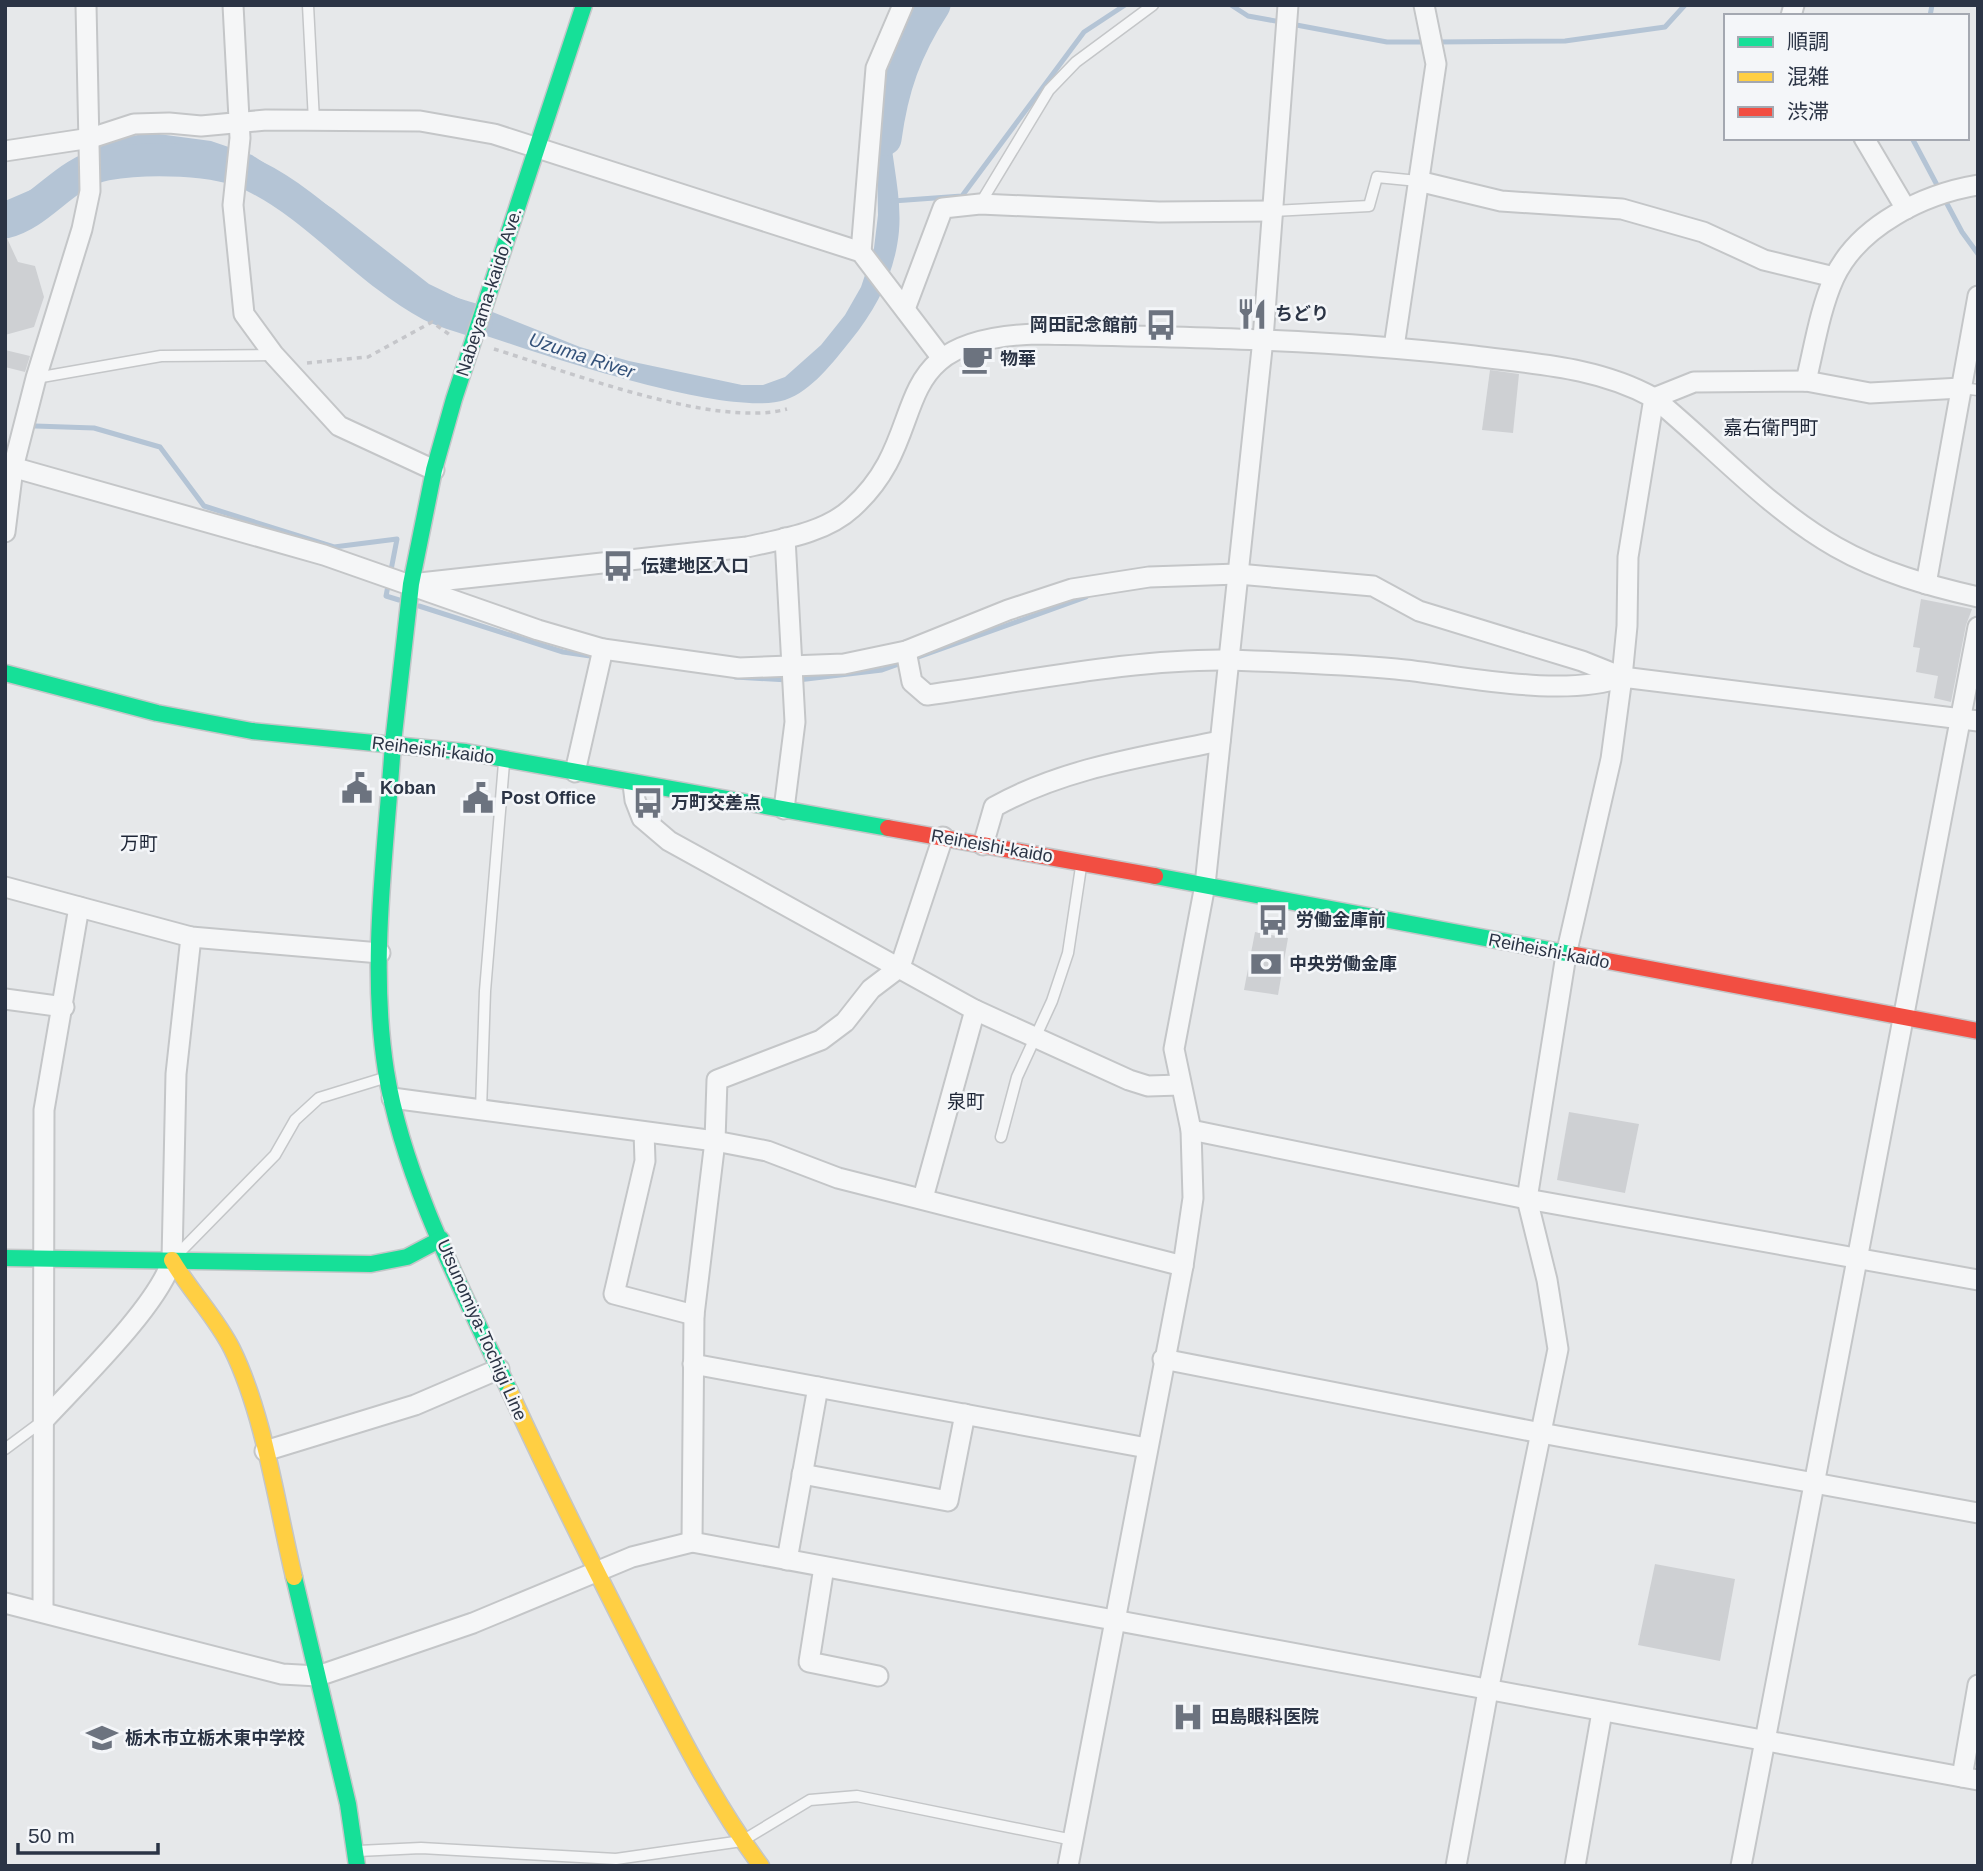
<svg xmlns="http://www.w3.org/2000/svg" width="1983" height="1871" font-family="Arial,'Noto Sans JP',sans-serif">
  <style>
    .water { fill: #b4c4d5 }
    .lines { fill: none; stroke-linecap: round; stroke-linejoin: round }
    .stream { stroke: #b4c4d5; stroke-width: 5 }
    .river { stroke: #b4c4d5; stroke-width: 33 }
    .building { fill: #ced0d3 }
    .lane-casing { stroke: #c4c6c8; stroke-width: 13 }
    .street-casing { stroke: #c4c6c8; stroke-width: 23 }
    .fast-casing { stroke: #c4c6c8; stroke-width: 19 }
    .slow-casing { stroke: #c4c6c8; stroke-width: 19 }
    .jam-casing { stroke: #c4c6c8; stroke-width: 19 }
    .path { stroke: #c5c6ca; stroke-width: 3.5; stroke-dasharray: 5 5; stroke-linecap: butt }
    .lane { stroke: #f5f6f7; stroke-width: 10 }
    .street { stroke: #f5f6f7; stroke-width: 19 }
    .fast { stroke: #16e098; stroke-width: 16 }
    .slow { stroke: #ffcf43; stroke-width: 16 }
    .jam { stroke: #f24e42; stroke-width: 16 }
    .labels { text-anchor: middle; stroke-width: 5; stroke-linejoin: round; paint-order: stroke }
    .street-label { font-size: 18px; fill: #2b3445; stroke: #f4f6f9 }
    .poi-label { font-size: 18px; font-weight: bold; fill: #2b3445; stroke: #f4f6f9; text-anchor: start }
    .water-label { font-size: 19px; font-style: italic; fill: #34527a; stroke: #f4f6f9 }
    .neighbourhood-label { font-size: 19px; fill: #1d2536; stroke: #f4f6f9 }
  </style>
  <rect width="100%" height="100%" fill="#e6e8ea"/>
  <path class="water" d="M911,5H936C920,31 895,58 891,89C883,136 903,184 899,231C895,273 877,308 851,340C834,361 812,391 785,400C725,420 512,345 447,322L431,304L335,237L325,225L247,172L220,160L164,151L129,150L114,157L5,230V201L49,182L112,139L151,133L211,141L252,155L333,209L429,284L460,299L580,347L629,361L742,385H763L785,377L821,345L845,315L861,287L874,248L878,215L876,109L880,69Z"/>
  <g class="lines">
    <g class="stream">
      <path d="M1231,5L1248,16L1281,22"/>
      <path d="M1930,16L1932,5"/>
      <path d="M1291,24L1387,42H1426"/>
      <path d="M1436,42L1565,41L1665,27L1685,5"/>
      <path d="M1912,138L1962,232L1978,254"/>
      <path d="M893,201L962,196L1084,32L1125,5"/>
      <path d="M35,426L94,428L160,447L204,506L334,547L397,539L386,596L399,600"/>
      <path d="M419,606L563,652L597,657"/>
      <path d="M735,677L788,680"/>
      <path d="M798,680L882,670L1086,597"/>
    </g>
    <g class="river">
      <path d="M885,139C892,87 905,50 934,5"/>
      <path d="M5,222C42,213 64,172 106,164C146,157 217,157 254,176C319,208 366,270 431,305C444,312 462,316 476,321"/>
    </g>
  </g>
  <g class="building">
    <path d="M5,234L18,262L35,266L44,297L34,327L5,335Z"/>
    <path d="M5,350L30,356L25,372L5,367Z"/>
    <path d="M1490,370L1519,374L1513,433L1482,430Z"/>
    <path d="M1921,599L1972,609L1966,625L1951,702L1934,698L1938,676L1916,672L1920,648L1913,647Z"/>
    <path d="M1255,932L1288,938L1278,995L1244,990Z"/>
    <path d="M1569,1112L1639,1124L1625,1193L1557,1180Z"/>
    <path d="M1655,1564L1735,1579L1720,1661L1638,1645Z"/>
  </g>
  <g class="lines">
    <defs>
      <g id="lane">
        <path d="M308,5L314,121"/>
        <path d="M980,204L1049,90L1076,62L1153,5"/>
        <path d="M1273,211L1369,206L1377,177L1418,181"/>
        <path d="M36,378L161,356L273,355"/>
        <path d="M1961,388L1978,390"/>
        <path d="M481,1110L485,991L504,763"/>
        <path d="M1001,1137L1017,1077L1052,1001L1068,953L1081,867"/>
        <path d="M178,1254L275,1155L295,1120L319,1098L384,1078"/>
        <path d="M5,1449L44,1420"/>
        <path d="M358,1851L421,1848L616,1859L742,1841L810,1800L857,1796L1073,1840"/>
      </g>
      <g id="street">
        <path d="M233,5L240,138L233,205L244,314L274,355L339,426L434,470"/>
        <path d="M1791,16L1794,5"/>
        <path d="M1864,138L1906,209"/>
        <path d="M5,151L91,138L134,124L169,123L201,126L266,120L420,121L494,134L861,252L941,357"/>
        <path d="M1418,181L1501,201L1622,209L1703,232L1764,260L1834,277"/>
        <path d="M861,252L876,68L903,5"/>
        <path d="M905,309L943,208L980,204L1159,212L1273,211"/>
        <path d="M1394,347L1436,64L1424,5"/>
        <path d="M1806,381C1814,348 1820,309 1834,278C1859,225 1924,194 1978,185"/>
        <path d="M5,465L324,555L538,630L603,649L739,668L844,664L906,651L1008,610L1072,589L1149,577L1238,574L1373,586L1419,611L1582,661L1622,677"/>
        <path d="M5,532L13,468L36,378L82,229L90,191L86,5"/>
        <path d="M411,584L747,547C782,539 825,533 852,508C938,431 874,339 1037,334C1183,337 1328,339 1474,356C1535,364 1599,367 1654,398C1714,447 1769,509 1836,547C1880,572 1929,586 1978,597"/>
        <path d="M1926,584L1978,296"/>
        <path d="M906,651L912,682L927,695C1023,682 1135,658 1232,660C1286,662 1342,664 1396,669C1460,675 1561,699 1622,677"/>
        <path d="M1622,677L1627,626L1628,557L1654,398L1694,382L1806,381L1870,393L1961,388"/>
        <path d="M575,772L603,649"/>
        <path d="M633,784L635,800L642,818L669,841L975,1010L1129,1080L1148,1086L1180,1085"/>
        <path d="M784,809L795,722L785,538"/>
        <path d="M983,845L994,807C1064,768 1142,757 1220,741"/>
        <path d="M5,887L191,937L380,953"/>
        <path d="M5,999L64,1007"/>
        <path d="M392,1098L715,1141L767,1151L838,1178L1183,1266"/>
        <path d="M1191,1130L1527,1199L1978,1280"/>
        <path d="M644,1132L645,1161L614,1294L694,1315"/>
        <path d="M923,1198L975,1010"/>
        <path d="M1163,1359L1541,1433L1978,1513"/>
        <path d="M693,1364L1147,1448"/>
        <path d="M44,1420C79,1382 158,1306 172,1260L176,1074L191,937"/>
        <path d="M265,1451L415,1405L499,1369"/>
        <path d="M802,1474L948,1501L965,1414"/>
        <path d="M692,1542L694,1315L715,1141L717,1080L821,1040L845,1022L871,989L900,967L943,837"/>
        <path d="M787,1560L818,1387"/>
        <path d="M824,1567L809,1662L878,1676"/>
        <path d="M5,1603L282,1674L318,1676L473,1623L632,1557L692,1542L1978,1780"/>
        <path d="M43,1612L44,1110L79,907"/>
        <path d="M1962,1777L1978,1685"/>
        <path d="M1068,1866L1183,1266L1193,1198L1191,1130L1174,1049L1205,885L1263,339L1288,5"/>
        <path d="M1456,1866L1488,1691L1558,1349L1547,1280L1527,1199L1566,955L1611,759L1622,677L1978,721"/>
        <path d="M1575,1866L1602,1712"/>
        <path d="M1741,1866L1978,627"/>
      </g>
      <g id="fast">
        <path d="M5,673L157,713L252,731L466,752L888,828"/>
        <path d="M393,743L411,584L434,470L454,399L584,5"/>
        <path d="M393,743C386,851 369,963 386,1071C403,1178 464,1294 510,1392"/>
        <path d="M1155,876L1576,955"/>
        <path d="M5,1258L371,1264L407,1257L441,1239"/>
        <path d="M294,1577L348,1804L357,1866"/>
      </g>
      <g id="slow">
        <path d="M172,1260C190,1291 216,1317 232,1349C264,1414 277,1506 294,1577"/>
        <path d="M510,1392C551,1482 596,1571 641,1659C678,1731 713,1801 761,1866"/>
      </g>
      <g id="jam">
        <path d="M888,828L1155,876"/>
        <path d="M1576,955L1978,1031"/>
      </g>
    </defs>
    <use href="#lane" class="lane-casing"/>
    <use href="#street" class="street-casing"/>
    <use href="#fast" class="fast-casing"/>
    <use href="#slow" class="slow-casing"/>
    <use href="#jam" class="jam-casing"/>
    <g class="path">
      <path d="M494,349C566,371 716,429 787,409"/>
      <path d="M307,363L368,357L432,322L450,335"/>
    </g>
    <use href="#lane" class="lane"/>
    <use href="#street" class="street"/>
    <use href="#fast" class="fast"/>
    <use href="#slow" class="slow"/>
    <use href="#jam" class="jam"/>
  </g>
  <defs>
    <symbol id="restaurant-bare" viewBox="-9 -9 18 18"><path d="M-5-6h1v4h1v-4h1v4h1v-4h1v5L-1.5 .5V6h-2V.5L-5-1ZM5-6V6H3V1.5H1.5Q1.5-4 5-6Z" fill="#6c737f" stroke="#f4f6f9" stroke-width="2.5" paint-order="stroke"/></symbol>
    <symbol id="bus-bare" viewBox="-9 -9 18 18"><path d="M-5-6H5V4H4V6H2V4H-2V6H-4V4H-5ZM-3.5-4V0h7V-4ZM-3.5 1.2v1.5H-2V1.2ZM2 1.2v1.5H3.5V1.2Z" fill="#6c737f" stroke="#f4f6f9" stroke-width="2.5" paint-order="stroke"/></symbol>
    <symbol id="cafe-bare" viewBox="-9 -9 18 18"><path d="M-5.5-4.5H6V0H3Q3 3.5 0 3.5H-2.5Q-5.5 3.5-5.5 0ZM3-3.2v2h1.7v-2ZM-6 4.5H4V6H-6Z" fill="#6c737f" stroke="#f4f6f9" stroke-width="2.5" paint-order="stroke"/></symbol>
    <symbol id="civic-bare" viewBox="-9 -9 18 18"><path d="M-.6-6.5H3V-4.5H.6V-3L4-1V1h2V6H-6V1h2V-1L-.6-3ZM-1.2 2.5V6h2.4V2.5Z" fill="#6c737f" stroke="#f4f6f9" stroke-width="2.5" paint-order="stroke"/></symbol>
    <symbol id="bank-bare" viewBox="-9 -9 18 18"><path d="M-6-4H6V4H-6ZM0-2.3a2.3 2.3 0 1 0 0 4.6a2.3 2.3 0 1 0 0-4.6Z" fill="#6c737f" stroke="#f4f6f9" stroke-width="2.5" paint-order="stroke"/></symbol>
    <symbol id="hospital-bare" viewBox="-9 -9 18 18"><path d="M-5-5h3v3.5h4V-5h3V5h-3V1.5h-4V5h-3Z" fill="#6c737f" stroke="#f4f6f9" stroke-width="2.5" paint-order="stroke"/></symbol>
    <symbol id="school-bare" viewBox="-9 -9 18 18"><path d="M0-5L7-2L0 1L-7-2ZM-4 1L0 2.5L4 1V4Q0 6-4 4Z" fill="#6c737f" stroke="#f4f6f9" stroke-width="2.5" paint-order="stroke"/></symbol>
  </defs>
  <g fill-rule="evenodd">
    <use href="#restaurant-bare" x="1230" y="292" width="44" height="44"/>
    <use href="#bus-bare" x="1139" y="303" width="44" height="44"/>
    <use href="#cafe-bare" x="955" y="337" width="44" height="44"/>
    <use href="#bus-bare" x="596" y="544" width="44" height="44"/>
    <use href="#civic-bare" x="335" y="766" width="44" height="44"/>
    <use href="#civic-bare" x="456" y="776" width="44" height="44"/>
    <use href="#bus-bare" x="626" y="781" width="44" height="44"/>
    <use href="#bus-bare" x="1251" y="898" width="44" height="44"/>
    <use href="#bank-bare" x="1244" y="942" width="44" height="44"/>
    <use href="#hospital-bare" x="1166" y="1695" width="44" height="44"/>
    <use href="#school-bare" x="80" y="1716" width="44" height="44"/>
  </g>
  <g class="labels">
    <g class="street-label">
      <text transform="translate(489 292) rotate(-72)" y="6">Nabeyama-kaido Ave.</text>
      <text transform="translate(433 750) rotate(7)" y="6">Reiheishi-kaido</text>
      <text transform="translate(992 846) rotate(10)" y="6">Reiheishi-kaido</text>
      <text transform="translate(1549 951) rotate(11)" y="6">Reiheishi-kaido</text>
      <text transform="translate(482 1330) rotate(66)" y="6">Utsunomiya-Tochigi Line</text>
    </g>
    <g class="poi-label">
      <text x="1275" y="320">ちどり</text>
      <text x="1138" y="331" text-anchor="end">岡田記念館前</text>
      <text x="1000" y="365">物華</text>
      <text x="641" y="572">伝建地区入口</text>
      <text x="380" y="794">Koban</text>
      <text x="501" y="804">Post Office</text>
      <text x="671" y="809">万町交差点</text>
      <text x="1296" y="926">労働金庫前</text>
      <text x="1289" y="970">中央労働金庫</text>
      <text x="1211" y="1723">田島眼科医院</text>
      <text x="125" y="1744">栃木市立栃木東中学校</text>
    </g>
    <g class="water-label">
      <text transform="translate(582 355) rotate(18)" y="7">Uzuma River</text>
    </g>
    <g class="neighbourhood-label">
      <text x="1771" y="434">嘉右衛門町</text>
      <text x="139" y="850">万町</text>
      <text x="966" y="1108">泉町</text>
    </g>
  </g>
  <rect width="1983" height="1871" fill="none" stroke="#2b3445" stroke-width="14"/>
  <rect x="1724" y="14" width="245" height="126" fill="#f4f6f9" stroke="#a4a8b1" stroke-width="2"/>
  <rect x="1738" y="37" width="35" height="10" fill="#16e098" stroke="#a4a8b1" stroke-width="2"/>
  <text x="1787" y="49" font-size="21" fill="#2b3445">順調</text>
  <rect x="1738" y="72" width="35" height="10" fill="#ffcf43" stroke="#a4a8b1" stroke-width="2"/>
  <text x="1787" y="84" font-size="21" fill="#2b3445">混雑</text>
  <rect x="1738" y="107" width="35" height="10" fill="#f24e42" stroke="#a4a8b1" stroke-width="2"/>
  <text x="1787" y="119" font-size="21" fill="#2b3445">渋滞</text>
  <path d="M18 1843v10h140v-10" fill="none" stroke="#2b3445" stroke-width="3.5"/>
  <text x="28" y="1843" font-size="21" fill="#2b3445" stroke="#f4f6f9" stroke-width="5" paint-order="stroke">50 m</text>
</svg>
